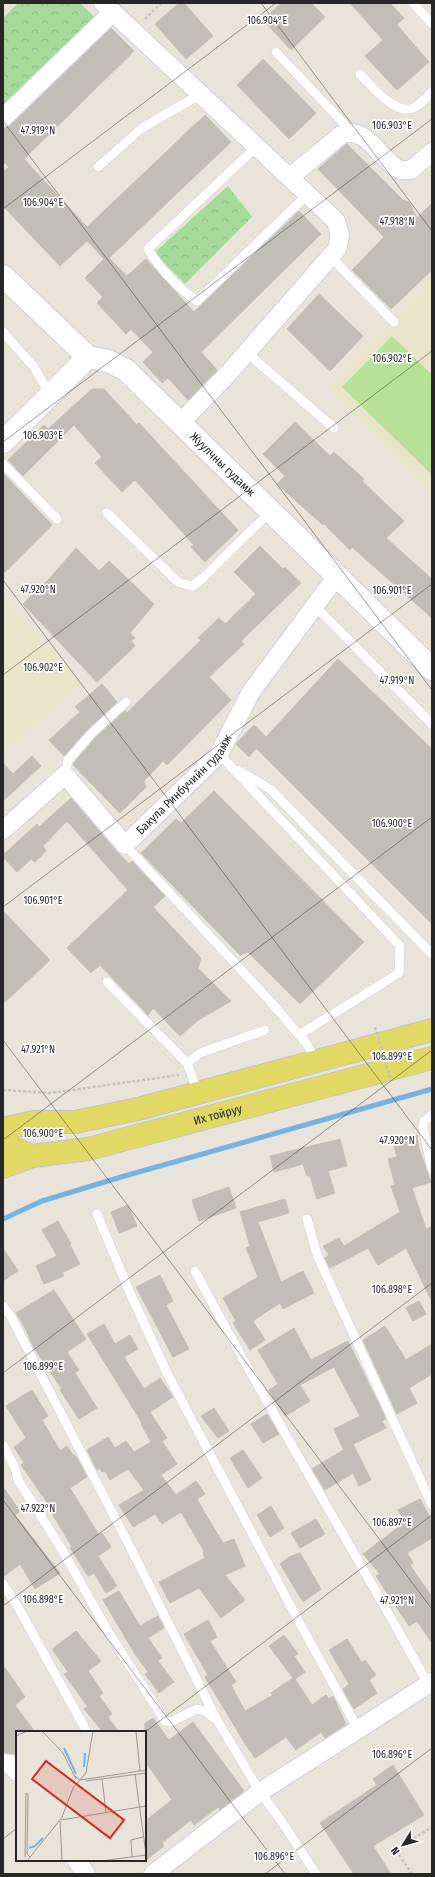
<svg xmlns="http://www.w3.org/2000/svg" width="435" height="1877" font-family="'Fira Sans Condensed',sans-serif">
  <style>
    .education { fill: #e9e4ca }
    .park { fill: url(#park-crowns) }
    .pitch { fill: #b6e197 }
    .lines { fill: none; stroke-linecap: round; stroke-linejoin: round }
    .stream { stroke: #75b3e2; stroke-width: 5 }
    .building { fill: #c0beb6; stroke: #c3c0b3 }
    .lane-casing { stroke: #cfcfdf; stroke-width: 10 }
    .street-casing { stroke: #cfcfdf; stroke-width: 20 }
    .secondary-casing { stroke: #cfcfdf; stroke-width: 24 }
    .primary-casing { stroke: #c3c3c3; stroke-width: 24 }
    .path { stroke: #c3c3c3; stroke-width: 2.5; stroke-dasharray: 3 2; stroke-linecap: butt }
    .lane { stroke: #fff; stroke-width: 9 }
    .street { stroke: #fff; stroke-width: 18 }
    .secondary { stroke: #fff; stroke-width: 22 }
    .primary { stroke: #e2d964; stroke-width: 22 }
    .path-bridge { stroke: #c3c3c3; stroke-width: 2.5; stroke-dasharray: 3 2; stroke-linecap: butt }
    .ticks { fill: none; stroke: #272727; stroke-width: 1; stroke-opacity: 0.45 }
    .labels { text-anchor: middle; stroke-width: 3.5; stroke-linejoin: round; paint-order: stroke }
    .street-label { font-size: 12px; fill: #272727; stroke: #fff }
    .inset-river { fill: none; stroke: #75b3e2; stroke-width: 2 }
    .inset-road { fill: none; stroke: #9b9892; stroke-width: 1 }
    .view { fill: #d62828; fill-opacity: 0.15; stroke: #d62828; stroke-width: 2 }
    .inset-edge { fill: none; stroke: #272727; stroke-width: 2 }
    .ticks-label { font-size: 10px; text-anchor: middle; fill: #272727; stroke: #fff; stroke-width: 3.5; stroke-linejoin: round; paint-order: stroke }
  </style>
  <defs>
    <pattern id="park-crowns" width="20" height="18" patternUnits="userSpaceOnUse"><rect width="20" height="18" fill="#a6da9a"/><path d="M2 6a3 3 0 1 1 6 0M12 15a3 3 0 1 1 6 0" fill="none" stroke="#8fbb85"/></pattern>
  </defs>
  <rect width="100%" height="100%" fill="#e8e4d9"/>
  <g class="education">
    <path d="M432,279V496L328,388Z"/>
    <path d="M3,600L82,682L3,756Z"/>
  </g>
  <g class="park">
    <path d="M18,3H80L94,17L3,107V18Z"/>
    <path d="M228,186L252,217L185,284L154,253Z"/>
  </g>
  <path class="pitch" d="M392,336L432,375V471L430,473L342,387Z"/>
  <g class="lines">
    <path class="stream" d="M3,1219L42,1201L121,1177L432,1089"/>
  </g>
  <g class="building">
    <path d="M179,3H184L213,36L186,59L155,24Z"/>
    <path d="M281,3H311L325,17L291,50L263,20Z"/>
    <path d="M350,3H390L404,18L397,25L429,62L397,90L365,56L383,40Z"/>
    <path d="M111,28L134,51L24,159L87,227L205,115L231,142L109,258L127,276L146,259L194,312L299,211L321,234L201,352L217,370L188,400L168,378L162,383L143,362L153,352L131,329L126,334L97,303L103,297L85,278L104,259L87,241L60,266L3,206V172L9,167L3,161V128L10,126Z"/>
    <path d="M263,59L316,113L289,139L237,85Z"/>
    <path d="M347,144L403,200L409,202L417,218L432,203V270L391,309L352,270L384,237L318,169Z"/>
    <path d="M319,294L363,336L330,371L287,329Z"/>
    <path d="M92,389H104L137,425L139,423L238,530L205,562L191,547L194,545L135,480L122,492L95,463L102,457L74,425L23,476L8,460L44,425L48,429Z"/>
    <path d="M295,422L330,456L334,452L364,479L362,481L404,521L386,538L432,579V618L352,547L350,550L324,524L323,525L277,484L285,476L263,454Z"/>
    <path d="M3,473L52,525L3,574Z"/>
    <path d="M260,546L283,569L285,567L301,583L241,641L244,644L209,677L231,700L167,765L163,761L144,781L146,787L120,813L73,765L74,763L96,737L125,711L127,713L201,640L198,638L219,618L225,624L256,594L234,572Z"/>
    <path d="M76,548L99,571L109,561L154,604L130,633L135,638L131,641L135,646L97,682L23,604L49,579Z"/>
    <path d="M338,659L432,749V924L256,748L249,757L236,744L254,725L266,737Z"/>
    <path d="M102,684L117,702L88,729L64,756L49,740L80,712L75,707Z"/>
    <path d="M32,756L41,766L3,801V763L13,774Z"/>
    <path d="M214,791L364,942L300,1004L248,952L240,955L141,853L176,819L181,823Z"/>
    <path d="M71,798L117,852L129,864L132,861L165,896L153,907L201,958L198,968L231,1001L197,1021L180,1036L153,1008L148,1015L100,965L91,973L67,948L128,890L67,821L43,846L46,851L35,862L31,859L17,872L3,857V855L37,824L39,827Z"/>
    <path d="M3,911L50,960L3,1004Z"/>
    <path d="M417,1135L419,1149L431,1182L412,1188L426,1229L432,1226V1302L406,1248L378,1265L368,1248L330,1268L325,1258L329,1255L323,1246L339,1238L344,1246L400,1212L391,1186L395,1185L388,1159L397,1157L393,1142Z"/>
    <path d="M340,1139L347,1166L328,1171L335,1193L317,1199L310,1176H307L303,1164L274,1172L270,1156Z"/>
    <path d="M229,1187L236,1208L199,1221L192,1200Z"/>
    <path d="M285,1199L289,1213L258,1222L281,1282L303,1271L314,1293L283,1309L280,1303L253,1321L265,1340L250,1350L233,1323L236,1321L223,1298L258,1277L246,1248L250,1246L240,1212Z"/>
    <path d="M128,1205L137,1226L119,1233L111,1212Z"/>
    <path d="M58,1221L71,1244L70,1245L80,1264L62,1273L64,1276L44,1284L36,1266L57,1256L42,1230Z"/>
    <path d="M3,1248L18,1271L3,1281Z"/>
    <path d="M160,1275L173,1301L166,1305L189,1349L173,1357L136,1287Z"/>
    <path d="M54,1290L86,1339L67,1352L79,1370L75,1373L97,1408L79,1419L60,1390L62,1389L34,1348L25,1328L16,1313Z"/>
    <path d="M419,1301L426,1314L413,1321L406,1308Z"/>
    <path d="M104,1324L115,1344L130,1335L138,1349L124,1357L144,1389L160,1378L173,1397L150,1412L167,1438L162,1441L177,1464L161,1475L176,1495L196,1481L205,1494L197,1499L202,1508L223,1543L234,1539L245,1566L225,1575L245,1600L221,1618L199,1588L170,1603L159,1582L205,1558L203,1552L204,1551L181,1512L162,1524L155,1514L133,1527L119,1505L144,1490L128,1469L110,1480L105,1471L102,1472L100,1468L97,1470L87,1450L108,1437L115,1448L126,1441L134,1452L151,1442L141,1424L142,1423L87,1334Z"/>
    <path d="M385,1326L406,1360L432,1344V1374L409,1388L417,1403L397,1414L363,1340Z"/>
    <path d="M294,1328L311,1360L348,1341L386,1419L382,1421L386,1428L343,1449L334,1429L360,1416L334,1367L300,1385L310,1401L285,1416L269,1390L278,1384L258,1350Z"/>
    <path d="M32,1390L48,1416L42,1420L60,1451L67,1446L73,1455L76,1456L87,1477L70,1488L99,1535L102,1533L111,1547L98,1556L117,1586L106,1593L94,1573L88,1576L70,1548L72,1547L50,1510L51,1508L21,1465L24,1463L14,1447L26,1438L6,1406Z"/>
    <path d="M214,1408L229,1431L218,1438L201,1416Z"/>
    <path d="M267,1414L279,1434L263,1443L251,1424Z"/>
    <path d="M353,1444L371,1480L359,1486L353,1473L325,1490L312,1469Z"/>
    <path d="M243,1450L262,1478L248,1488L230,1458Z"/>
    <path d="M3,1487L20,1511L15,1515L60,1573L35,1589L20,1564L3,1577Z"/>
    <path d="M420,1499L432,1521V1538L407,1553L413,1563L410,1565L432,1597V1643L417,1621L409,1626L376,1576L380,1574L363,1554L405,1522L398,1510Z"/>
    <path d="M271,1506L284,1528L270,1537L257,1515Z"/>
    <path d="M316,1519L325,1534L300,1548L291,1533Z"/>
    <path d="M300,1553L321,1589L303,1602L280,1564L289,1557Z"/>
    <path d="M119,1591L140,1626L158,1616L164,1628L148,1638L162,1658L158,1661L174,1682L159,1693L145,1674L148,1672L135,1654L103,1600Z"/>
    <path d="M208,1620L217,1637L210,1641L236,1682L231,1685L245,1711L273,1695L271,1693L293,1678L269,1646L284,1635L298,1654L294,1656L305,1672L295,1679L312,1705L326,1695L329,1699L333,1696L346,1724L325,1738L321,1732L296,1750L286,1737L255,1758L244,1742L205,1677L208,1675L184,1634Z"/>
    <path d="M76,1631L101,1661L88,1671L103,1693L99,1696L112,1714L108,1717L119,1732H103L84,1709L88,1707L64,1674L68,1672L52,1649Z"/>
    <path d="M347,1639L362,1663L365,1660L376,1675L369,1680L377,1693L354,1709L343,1689L349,1684L329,1650Z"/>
    <path d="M3,1665L25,1697L15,1705L35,1732H17V1753L12,1754L3,1753Z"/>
    <path d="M153,1718L169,1740L193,1722L244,1791L220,1810L218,1807L194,1825L191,1820L162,1843L164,1846L145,1861V1821L172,1800L145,1761V1723Z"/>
    <path d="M393,1765L424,1815L373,1846L391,1874H354L320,1823L377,1785L373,1779Z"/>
  </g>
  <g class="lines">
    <defs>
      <g id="lane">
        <path d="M413,3L432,24"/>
        <path d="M276,52L352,132"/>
        <path d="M360,74C371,85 395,116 413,108C420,105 426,97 432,92"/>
        <path d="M257,146L148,249C160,268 178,288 197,301L308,194"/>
        <path d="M98,167L142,128L201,94"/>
        <path d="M331,257L394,322"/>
        <path d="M3,332L34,367L50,395"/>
        <path d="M247,353L334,428"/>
        <path d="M3,464L57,519"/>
        <path d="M107,513L178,582L192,586L203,578L271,511"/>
        <path d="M315,606L432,724"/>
        <path d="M219,754L400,946L399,973L299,1035"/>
        <path d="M238,770L270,789L432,954"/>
        <path d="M65,775L68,760L92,733L126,702"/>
        <path d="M125,845L270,1001L306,1043L317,1061"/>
        <path d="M107,982L187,1063L198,1093"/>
        <path d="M187,1063L200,1053L265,1030"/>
        <path d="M432,1115L424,1121L423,1128L432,1169"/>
        <path d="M97,1214L131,1295L166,1371L298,1620L358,1729"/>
        <path d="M307,1219L317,1255L432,1505"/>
        <path d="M195,1271C269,1411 352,1546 428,1684"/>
        <path d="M3,1306L10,1315L127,1541L217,1720L260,1792L280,1819L316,1874"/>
        <path d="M3,1445L15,1468L18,1480L61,1548L109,1633L165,1721L171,1722L197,1709L205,1711L215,1719"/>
        <path d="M3,1584L18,1607L87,1732"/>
      </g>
      <g id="street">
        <path d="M103,3L336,221L340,235L337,249L226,376L180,423"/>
        <path d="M3,118L113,12"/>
        <path d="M290,177L341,135C366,124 380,160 400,170H411L432,152"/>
        <path id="s1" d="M3,830L65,775L125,845L219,754L251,692L337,576"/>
        <path d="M3,1763L9,1764L17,1772"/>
        <path d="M76,1860L86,1874"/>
        <path d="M153,1874L260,1792L432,1682"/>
      </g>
      <g id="secondary">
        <path id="s2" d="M3,276L88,357L108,361L126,370L432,669"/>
        <path d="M3,442L88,357"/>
      </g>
      <g id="primary">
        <path d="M3,1129L34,1122H75L138,1109L432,1030"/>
        <path id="s3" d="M3,1144L32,1156L88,1149L432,1058"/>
        <path d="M3,1167L32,1156"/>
      </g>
    </defs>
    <use href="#lane" class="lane-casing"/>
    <use href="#street" class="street-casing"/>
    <use href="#secondary" class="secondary-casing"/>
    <use href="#primary" class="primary-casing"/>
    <g class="path">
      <path d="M145,19L161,3"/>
      <path d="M3,1090L51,1093L179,1075"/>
      <path d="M412,1874L396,1850L432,1827"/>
    </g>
    <use href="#lane" class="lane"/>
    <use href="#street" class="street"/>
    <use href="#secondary" class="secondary"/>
    <use href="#primary" class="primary"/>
    <path class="path-bridge" d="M375,1027L391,1080"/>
  </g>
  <path class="ticks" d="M261,3L432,231M3,121L432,690M3,209L276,3M3,442L432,119M3,580L432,1150M3,675L432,351M3,907L432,584M3,1040L432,1609M3,1140L432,817M3,1373L432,1050M3,1500L285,1874M3,1606L432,1283M145,1732L432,1515M3,1839L17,1828M265,1874L432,1748"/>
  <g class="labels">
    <g class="street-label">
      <text dy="4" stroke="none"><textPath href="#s2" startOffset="293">Жуулчны гудамж</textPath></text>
      <text dy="4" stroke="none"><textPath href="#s1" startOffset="260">Бакула Ринбучийн гудамж</textPath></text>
      <text dy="4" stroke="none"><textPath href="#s3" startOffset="222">Их тойруу</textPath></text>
    </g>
  </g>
  <g transform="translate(16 1731)">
    <rect width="130" height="130" fill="#e8e4d9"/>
    <path class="inset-river" d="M48,17L60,43M68,36L69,22M13,117L19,115L27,107"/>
    <path class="inset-road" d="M26,0L47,22L60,48M120,0L124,40M0,5L11,0M119,43L130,123M59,45L64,49L130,39M86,48L90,81M70,50L130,42M10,62L12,63L11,123L14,126M46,86L57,57L70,42L77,0M45,89L130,75M44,90L46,130M9,126L10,62M116,126L115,109L127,106M11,130L47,85M85,130L130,124"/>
    <path class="view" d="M30,30L108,89L94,107L16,48Z"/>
    <rect width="130" height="130" class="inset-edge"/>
  </g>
  <g class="ticks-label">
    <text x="267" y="24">106.904°E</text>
    <text x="392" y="129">106.903°E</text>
    <text x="38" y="134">47.919°N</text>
    <text x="43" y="206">106.904°E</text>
    <text x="397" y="225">47.918°N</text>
    <text x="392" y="362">106.902°E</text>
    <text x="43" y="439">106.903°E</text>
    <text x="38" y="593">47.920°N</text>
    <text x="392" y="594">106.901°E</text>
    <text x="43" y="671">106.902°E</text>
    <text x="397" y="684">47.919°N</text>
    <text x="392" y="827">106.900°E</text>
    <text x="43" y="904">106.901°E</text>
    <text x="38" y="1053">47.921°N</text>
    <text x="392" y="1060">106.899°E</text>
    <text x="43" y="1137">106.900°E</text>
    <text x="397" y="1144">47.920°N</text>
    <text x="392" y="1293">106.898°E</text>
    <text x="43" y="1370">106.899°E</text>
    <text x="38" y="1512">47.922°N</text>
    <text x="392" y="1526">106.897°E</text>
    <text x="43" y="1603">106.898°E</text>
    <text x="397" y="1604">47.921°N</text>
    <text x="392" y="1758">106.896°E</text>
    <text x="274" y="1860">106.896°E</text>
  </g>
  <rect width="435" height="1877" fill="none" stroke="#272727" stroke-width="8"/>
  <g transform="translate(403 1845) rotate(233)" stroke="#ffffff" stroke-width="3" paint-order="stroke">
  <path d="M0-3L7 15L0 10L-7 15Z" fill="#272727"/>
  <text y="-6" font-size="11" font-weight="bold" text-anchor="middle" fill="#272727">N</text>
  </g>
</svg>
